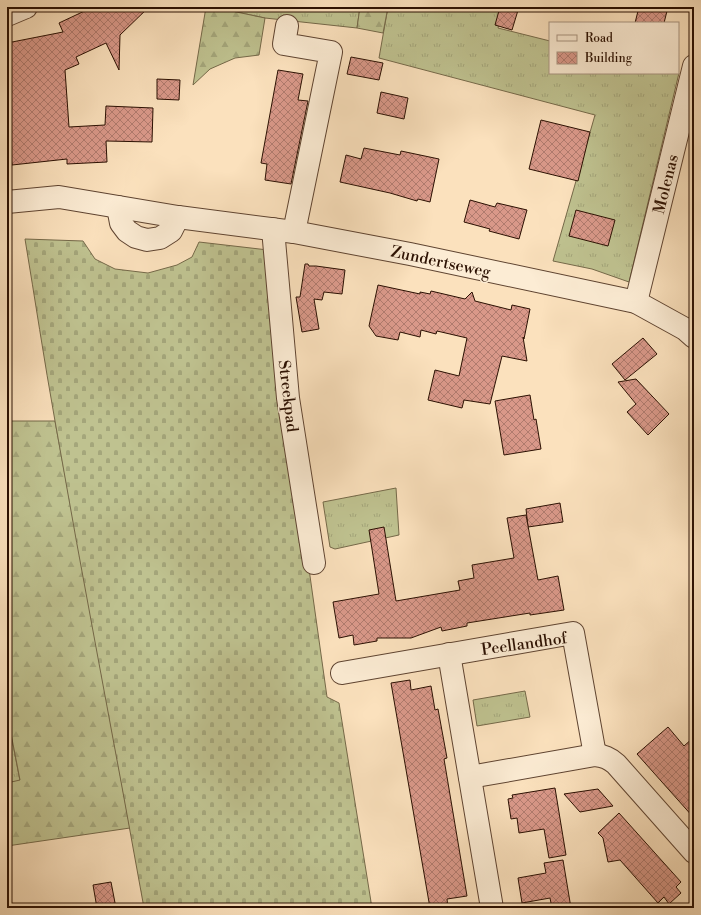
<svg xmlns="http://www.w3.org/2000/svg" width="701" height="915" font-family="'Libre Bodoni',serif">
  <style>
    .grass { fill: url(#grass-tufts); stroke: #756949 }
    .forest { fill: url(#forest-firs); stroke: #756949 }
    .cemetery { fill: url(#cemetery-stones); stroke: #756949 }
    .building { fill: url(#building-cross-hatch); stroke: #2b1002 }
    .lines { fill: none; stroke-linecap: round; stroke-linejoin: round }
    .minor-casing { stroke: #5f4431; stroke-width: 24 }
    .minor { stroke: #fcecd4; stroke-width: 22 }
    .labels { text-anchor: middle; stroke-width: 3; stroke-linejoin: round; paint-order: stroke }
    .street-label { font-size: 16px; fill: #2b1002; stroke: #fcecd4 }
  </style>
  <defs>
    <pattern id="grass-tufts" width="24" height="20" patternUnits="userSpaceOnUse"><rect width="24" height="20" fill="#bfc290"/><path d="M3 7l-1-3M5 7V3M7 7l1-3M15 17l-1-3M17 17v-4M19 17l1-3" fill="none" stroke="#a4a67b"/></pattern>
    <pattern id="forest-firs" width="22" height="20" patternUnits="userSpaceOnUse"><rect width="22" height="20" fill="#bfc290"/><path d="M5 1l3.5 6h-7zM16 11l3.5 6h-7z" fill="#a4a67b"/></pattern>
    <pattern id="cemetery-stones" width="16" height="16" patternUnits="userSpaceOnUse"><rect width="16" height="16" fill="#bfc290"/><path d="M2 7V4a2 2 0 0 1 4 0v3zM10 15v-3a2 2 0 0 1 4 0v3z" fill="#a4a67b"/></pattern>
    <pattern id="building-cross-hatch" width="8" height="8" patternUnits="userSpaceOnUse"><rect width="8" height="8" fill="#d99889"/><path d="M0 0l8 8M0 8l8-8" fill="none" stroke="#b07b6e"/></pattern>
  </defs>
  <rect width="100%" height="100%" fill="#fbe1bd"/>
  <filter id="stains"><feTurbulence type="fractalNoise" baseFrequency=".005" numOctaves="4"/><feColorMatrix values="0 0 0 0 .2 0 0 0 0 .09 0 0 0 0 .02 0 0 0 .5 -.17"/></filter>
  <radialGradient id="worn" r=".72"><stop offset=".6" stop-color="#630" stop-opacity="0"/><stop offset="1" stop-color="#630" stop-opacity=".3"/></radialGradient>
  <g class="grass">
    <path d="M228,7H360L357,28L265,18L227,10Z"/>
    <path d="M388,7H503L498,28L550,41V73H679L629,282L592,269L553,261L595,115L379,58Z"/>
    <path d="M396,488L399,535L335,549L330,547L323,502Z"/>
    <path d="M525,691L530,717L477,726L473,700Z"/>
    <path d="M7,713L20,781L7,783Z"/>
  </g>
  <g class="forest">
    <path d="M206,7H228L227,10L265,18L259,55L235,58L210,69L193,85Z"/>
    <path d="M360,7H388L383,33L357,28Z"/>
    <path d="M7,421H55L130,828L7,846V783L20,780L7,713Z"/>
  </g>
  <path class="cemetery" d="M25,239L83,241L95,259L115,269L148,273L177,265L192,257L199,242L268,250L276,334L327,697L339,703L372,908H144C115,745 83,583 55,421C44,360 35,299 25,239Z"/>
  <g class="building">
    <path d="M93,7H149L120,35L119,70L106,43L76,57L79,64L65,70L69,127L105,125L106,106L153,108L152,142L106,141L107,162L67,164V159L12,165L7,116V43L63,32L59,23Z"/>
    <path d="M500,7H519L512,30L495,25Z"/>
    <path d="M639,7H668L664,23H635Z"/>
    <path d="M351,57L383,63L379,80L347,74Z"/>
    <path d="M278,70L303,74L298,100L308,101L291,184L265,180L267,164L261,163Z"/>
    <path d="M157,79L180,80L179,100L157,99Z"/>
    <path d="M381,92L408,98L404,119L377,113Z"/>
    <path d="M541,120L590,132L578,181L529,169Z"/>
    <path d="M364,148L400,155L401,151L439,159L430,202L418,199L417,201L390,193L340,182L346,155L361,159Z"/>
    <path d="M470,200L495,207L497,203L527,210L519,239L489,231L490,229L464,222Z"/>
    <path d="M576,210L615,220L608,246L569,236Z"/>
    <path d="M305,264H308L309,266H316L345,270L342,294L324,292L322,300L314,299L319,329L302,332L296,297H300Z"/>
    <path d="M378,285L420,294V292L430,294L431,291L465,299L472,292L475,301L511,310L512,305L530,309L524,339L523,337L527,361L502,356L490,404L464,400L462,408L428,400L435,370L459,376L467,338L437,331L436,334L421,330L420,337L400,332L398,340L376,336L369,326Z"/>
    <path d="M643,338L657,354L625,380L612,364Z"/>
    <path d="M636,379L669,414L648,435L627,412L636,404L618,382Z"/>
    <path d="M530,395L534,420L536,419L541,449L504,455L495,401Z"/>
    <path d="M560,503L563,522L528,527L526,509Z"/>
    <path d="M526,515L538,580L558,576L564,610L530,615V613L467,623V626L442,631L441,627L411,638H377V641L354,645L353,635L339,638L333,602L379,594L369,530L384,527L396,601L460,590L458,581L474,578L472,565L514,558L507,518Z"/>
    <path d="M410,680L411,690L431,686L435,710L438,709L447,758L444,759L467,896L447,899L448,908H430L391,683Z"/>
    <path d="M668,727L684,746L694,737V818L637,754Z"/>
    <path d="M555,788L566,855L549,858L544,829L519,833L517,818L511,819L508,799L513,798L512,795Z"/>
    <path d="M598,789L613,806L580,812L564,794Z"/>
    <path d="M619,813L681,882L676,887L681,893L669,904L664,897L658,903L620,860L608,862L603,838L598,833Z"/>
    <path d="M563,860L571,908H552L550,898L522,903L518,878L546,873L544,863Z"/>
    <path d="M111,882L116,908H97L93,885Z"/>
  </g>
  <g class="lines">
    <defs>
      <g id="minor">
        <path d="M7,15L26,7"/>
        <path d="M287,26L284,44L331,52L294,232"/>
        <path d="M7,202L59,197L178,217L294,232L410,254L636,302L685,329L694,337"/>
        <path d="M118,207L121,223L127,231L136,237L147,240L160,238L171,231L178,217"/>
        <path d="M273,229L288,398L314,563"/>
        <path d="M636,302L694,66"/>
        <path d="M449,654L492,908"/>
        <path d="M342,673L573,633L595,755"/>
        <path d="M470,777L595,755C604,756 609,758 616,764L694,852"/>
      </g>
    </defs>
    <use href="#minor" class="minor-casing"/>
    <use href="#minor" class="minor"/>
  </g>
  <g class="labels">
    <g class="street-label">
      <text transform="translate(665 184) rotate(-76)" y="6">Molenas</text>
      <text transform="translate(441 261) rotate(12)" y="6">Zundertseweg</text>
      <text transform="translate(289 396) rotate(83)" y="6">Streekpad</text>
      <text transform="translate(524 643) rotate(-8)" y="6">Peellandhof</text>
    </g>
  </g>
  <rect width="701" height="915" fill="none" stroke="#fbe1bd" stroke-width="24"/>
  <rect x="8" y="8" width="685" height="899" fill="none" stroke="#2b1002" stroke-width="2"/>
  <rect x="12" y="12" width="677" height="891" fill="none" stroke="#2b1002"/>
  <rect x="549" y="22" width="130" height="52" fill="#fcecd4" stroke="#a89480"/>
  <rect x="557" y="35" width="20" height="6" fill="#fcecd4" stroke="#a89480"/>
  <text x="585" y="42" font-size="12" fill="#2b1002">Road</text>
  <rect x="557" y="52" width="20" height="12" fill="url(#building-cross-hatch)" stroke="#a89480"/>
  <text x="585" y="62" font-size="12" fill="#2b1002">Building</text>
  <rect width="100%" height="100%" filter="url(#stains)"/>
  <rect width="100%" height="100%" fill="url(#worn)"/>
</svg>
